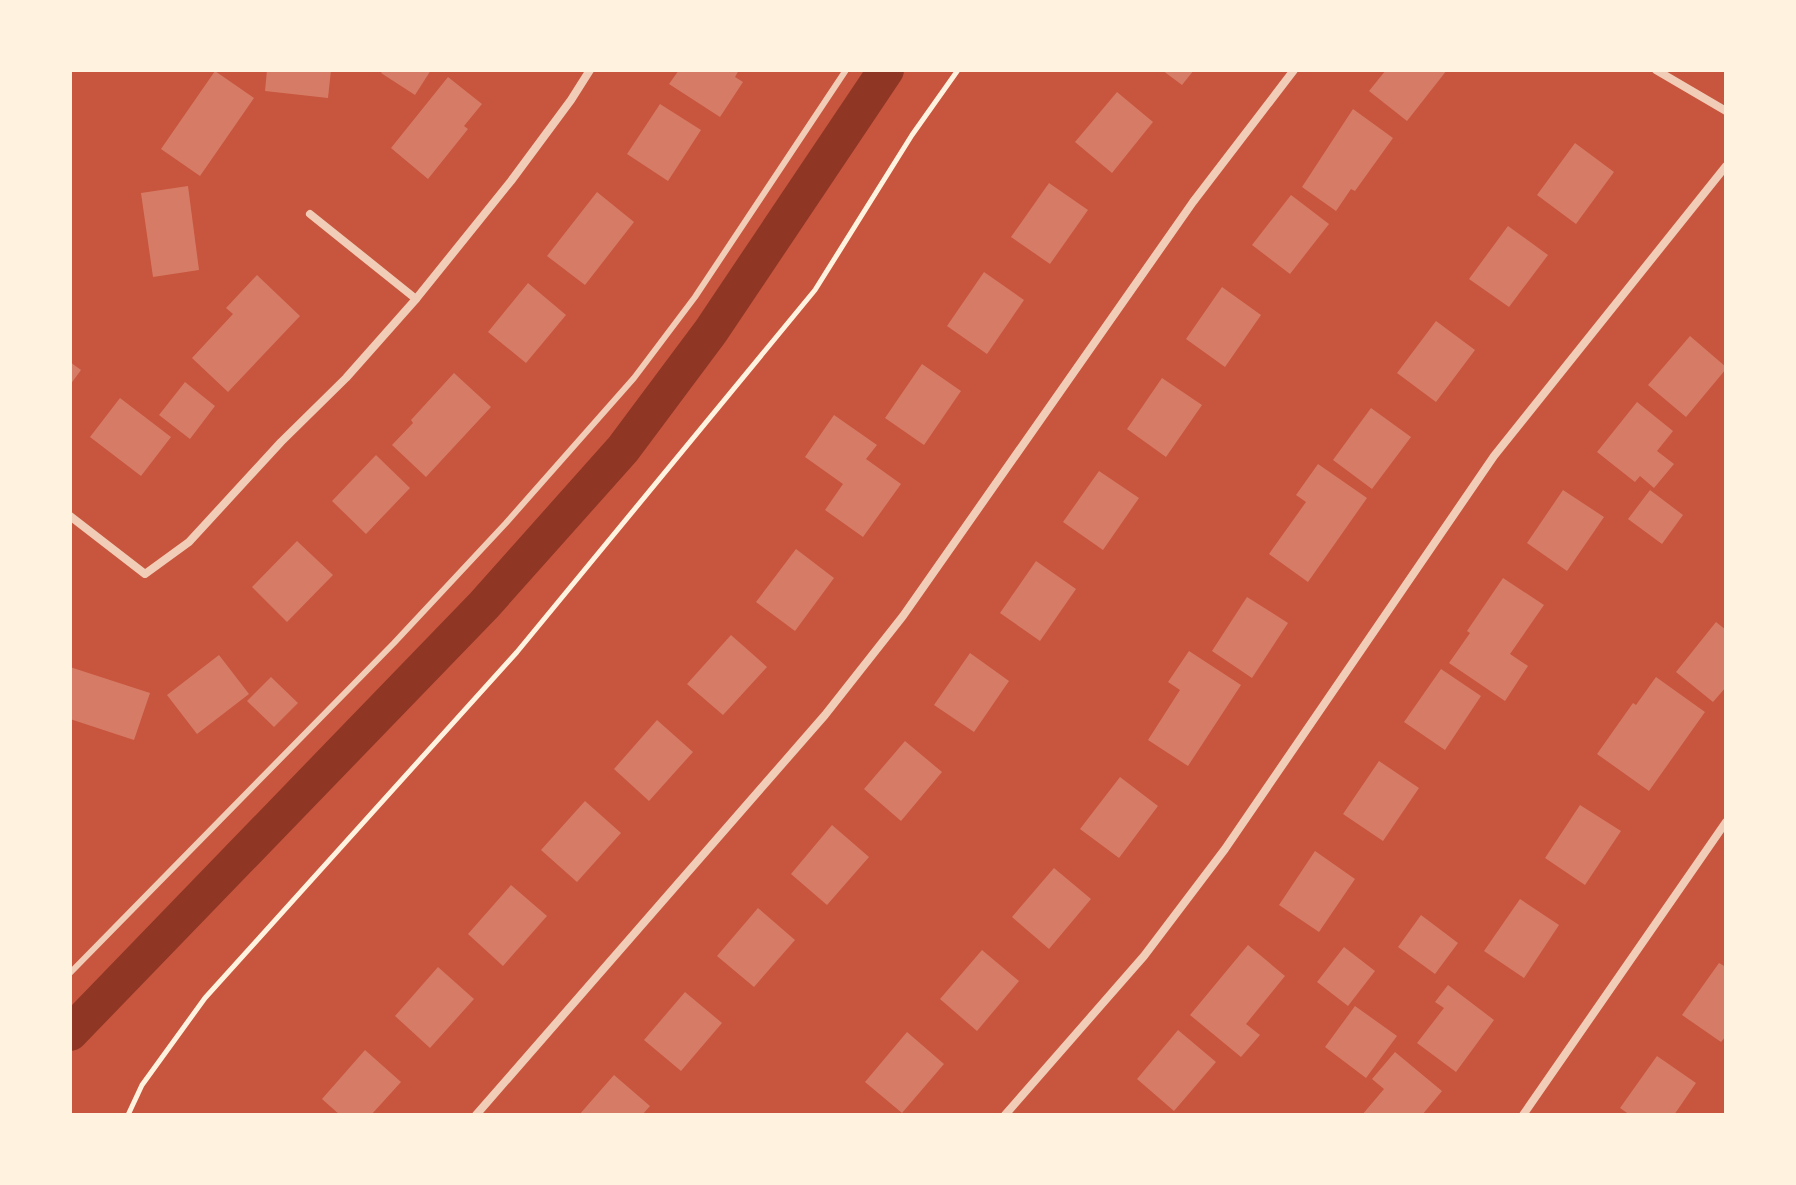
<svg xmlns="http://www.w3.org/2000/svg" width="1796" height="1185" font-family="'Asap Condensed',sans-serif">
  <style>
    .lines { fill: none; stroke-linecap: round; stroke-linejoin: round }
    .canal { stroke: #8f3625; stroke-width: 36 }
    .building { fill: #d67c66 }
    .path { stroke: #fff3e0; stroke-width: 5 }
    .service { stroke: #f1ccb7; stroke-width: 6 }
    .minor { stroke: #f1ccb7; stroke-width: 8 }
  </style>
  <rect width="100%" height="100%" fill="#c8553d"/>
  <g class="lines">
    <path class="canal" d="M70,1033L484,605L623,449L711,331L886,70"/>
  </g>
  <g class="building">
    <path d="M267,70H331L328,98L265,91Z"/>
    <path d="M383,70H431L415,95L381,73Z"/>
    <path d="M679,70H739L735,77L743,82L720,117L669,84Z"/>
    <path d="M1162,70H1194L1182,85Z"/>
    <path d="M1386,70H1447L1407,121L1369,91Z"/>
    <path d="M215,71L254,98L200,176L161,149Z"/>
    <path d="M448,77L482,104L464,126L468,129L428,179L391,148Z"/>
    <path d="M1117,92L1153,122L1112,173L1075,142Z"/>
    <path d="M660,104L701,130L668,181L627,154Z"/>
    <path d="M1353,109L1393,138L1355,191L1351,189L1336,211L1302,187Z"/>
    <path d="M1575,143L1614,172L1576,224L1537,195Z"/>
    <path d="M1049,183L1088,210L1050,264L1011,237Z"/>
    <path d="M188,186L199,270L153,277L141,193Z"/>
    <path d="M597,192L634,222L585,285L547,256Z"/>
    <path d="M1291,195L1329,224L1290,274L1252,245Z"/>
    <path d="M1508,226L1548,255L1509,307L1469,279Z"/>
    <path d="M984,272L1024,300L987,354L947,326Z"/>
    <path d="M257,275L300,316L228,392L192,358L233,314L226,308Z"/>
    <path d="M528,283L566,315L526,363L488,332Z"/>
    <path d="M1222,287L1261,315L1225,367L1186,339Z"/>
    <path d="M1436,321L1475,350L1436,402L1397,373Z"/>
    <path d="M1690,336L1726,367V369L1686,417L1648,385Z"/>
    <path d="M70,362L81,370L70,385Z"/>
    <path d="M922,364L961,391L924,445L885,418Z"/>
    <path d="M454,373L491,407L426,477L392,445L413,423L411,420Z"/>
    <path d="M1162,378L1202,405L1166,457L1127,429Z"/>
    <path d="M185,382L215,406L190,439L159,415Z"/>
    <path d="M120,398L171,437L141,476L90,437Z"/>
    <path d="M1637,402L1673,431L1657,451L1674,464L1654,488L1640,476L1635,482L1597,452Z"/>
    <path d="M1371,408L1411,437L1372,489L1333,460Z"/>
    <path d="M834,415L877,445L866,459L901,484L863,537L825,510L843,484L805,457Z"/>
    <path d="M376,455L410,488L366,534L332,501Z"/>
    <path d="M1318,464L1367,498L1308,582L1269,554L1306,502L1296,495Z"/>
    <path d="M1099,471L1139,498L1103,550L1063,522Z"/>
    <path d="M1563,490L1604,517L1567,571L1527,543Z"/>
    <path d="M1650,490L1683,515L1662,544L1628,519Z"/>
    <path d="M297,541L333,575L287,622L252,587Z"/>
    <path d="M796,549L834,578L795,631L756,602Z"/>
    <path d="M1036,561L1076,589L1040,641L1000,613Z"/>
    <path d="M1503,578L1544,605L1510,654L1528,666L1505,701L1449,663L1470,633L1467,631Z"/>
    <path d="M1247,597L1288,623L1252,678L1212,651Z"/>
    <path d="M1716,622L1726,630V687L1713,702L1676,672Z"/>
    <path d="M731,635L767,667L723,715L687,684Z"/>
    <path d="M1189,651L1241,685L1188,766L1148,740L1180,690L1168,682Z"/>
    <path d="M970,653L1009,681L974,732L934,705Z"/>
    <path d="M219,655L249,694L197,734L167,695Z"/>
    <path d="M70,667L150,693L134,740L70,719Z"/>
    <path d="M1441,669L1481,696L1445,750L1404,722Z"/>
    <path d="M271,677L298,703L274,727L247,701Z"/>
    <path d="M1656,677L1705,712L1649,791L1597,754L1633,703L1636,705Z"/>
    <path d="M657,720L693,752L649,801L614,769Z"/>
    <path d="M905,741L942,772L901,821L864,789Z"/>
    <path d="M1379,761L1419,788L1383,841L1343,814Z"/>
    <path d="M1120,777L1158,806L1119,858L1080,829Z"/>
    <path d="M585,801L621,833L577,882L541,850Z"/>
    <path d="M1580,805L1621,831L1585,885L1545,858Z"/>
    <path d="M832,825L869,857L827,905L791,874Z"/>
    <path d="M1315,851L1355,879L1319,932L1279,905Z"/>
    <path d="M1054,868L1091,899L1049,949L1012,917Z"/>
    <path d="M511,885L547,916L503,966L468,934Z"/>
    <path d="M1520,899L1559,925L1524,978L1484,951Z"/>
    <path d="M758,908L795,940L754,987L717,956Z"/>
    <path d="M1421,915L1458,943L1435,974L1398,947Z"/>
    <path d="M1248,945L1285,976L1246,1024L1260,1035L1241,1057L1190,1015Z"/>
    <path d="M1344,947L1375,971L1348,1006L1317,982Z"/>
    <path d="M982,950L1019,981L977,1031L940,999Z"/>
    <path d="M1719,963L1726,967V1036L1721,1042L1682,1015Z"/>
    <path d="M438,967L474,999L430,1048L395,1016Z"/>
    <path d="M1448,985L1494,1020L1456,1072L1417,1043L1444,1008L1435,1002Z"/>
    <path d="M685,992L722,1023L681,1071L644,1040Z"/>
    <path d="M1355,1006L1397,1036L1366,1078L1325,1047Z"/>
    <path d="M1178,1030L1216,1062L1174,1111L1137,1079Z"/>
    <path d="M907,1032L944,1064L902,1113L865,1082Z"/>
    <path d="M365,1050L401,1082L371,1115H340L322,1099Z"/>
    <path d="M1395,1052L1442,1091L1422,1115H1362L1384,1089L1372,1079Z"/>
    <path d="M1657,1056L1696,1083L1674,1115H1630L1620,1108Z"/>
    <path d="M614,1075L650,1106L642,1115H579Z"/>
  </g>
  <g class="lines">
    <path class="path" d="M128,1115L142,1085L205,998L517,652L815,290L912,135L958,70"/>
    <path class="service" d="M70,973L394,643L506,523L634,378L695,297L846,70"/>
    <g class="minor">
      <path d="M1656,70L1726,111"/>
      <path d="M310,214L416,299"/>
      <path d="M70,516L145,574L189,542L281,442L346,378L416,299L511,181L571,100L590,70"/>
      <path d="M476,1115L825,715L903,616L1193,202L1294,70"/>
      <path d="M1005,1115L1144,956L1225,849L1494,456L1726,166"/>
      <path d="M1523,1115L1726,822"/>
    </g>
  </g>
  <rect width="1796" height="1185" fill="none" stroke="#fff3e0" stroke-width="144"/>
</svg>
